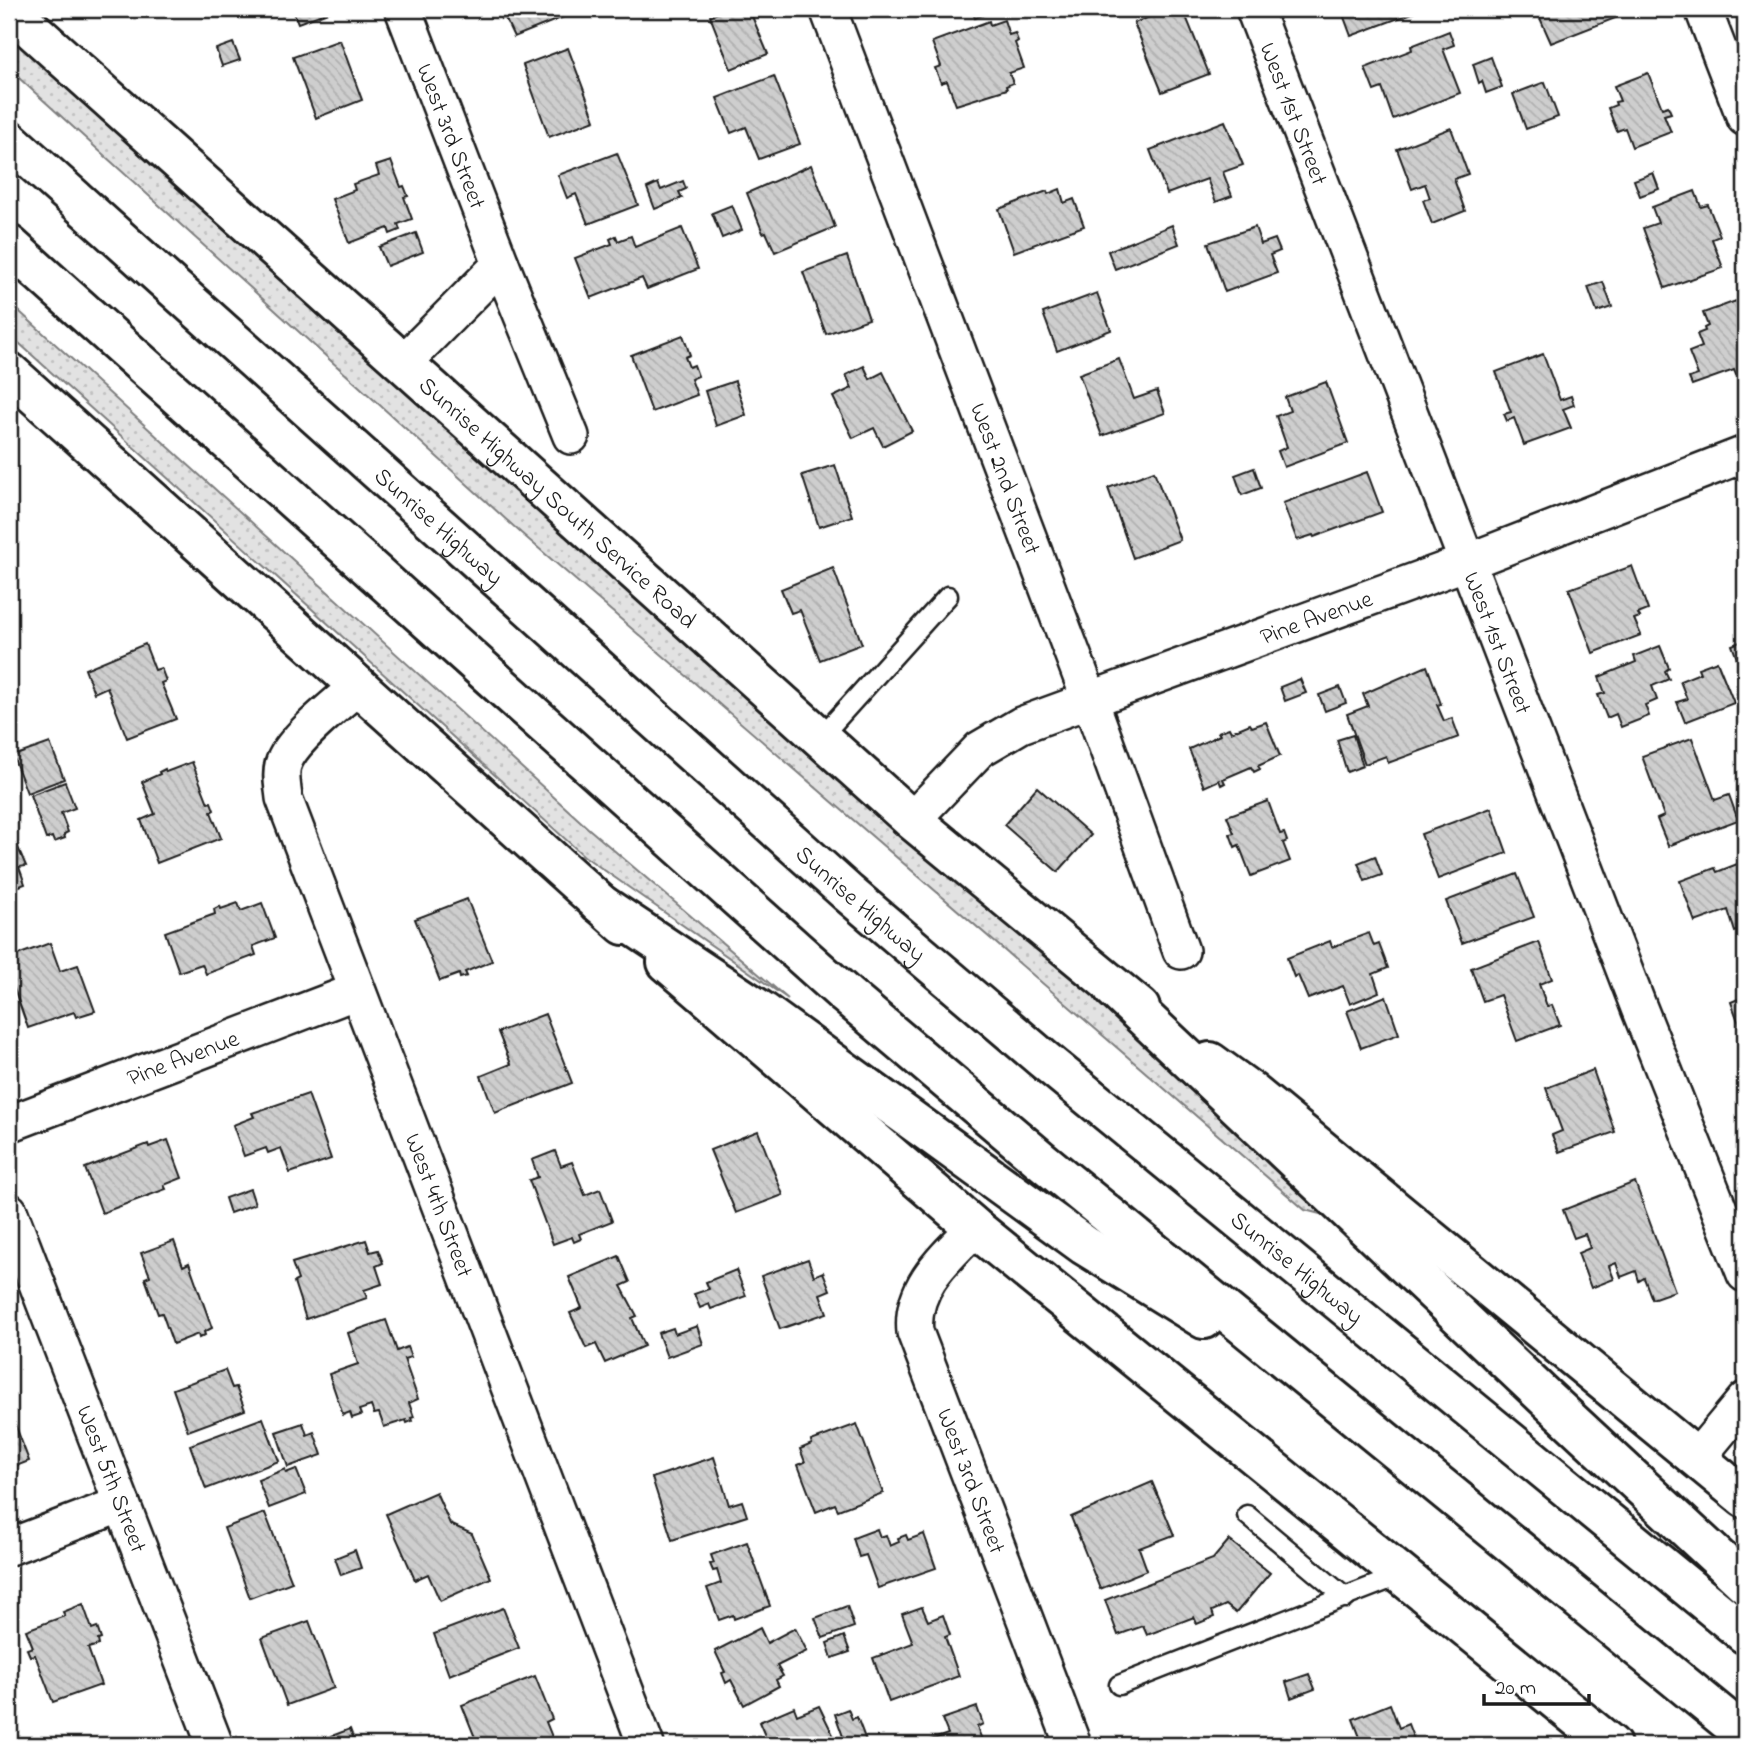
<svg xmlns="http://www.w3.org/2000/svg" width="1754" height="1754" font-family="'Indie Flower',sans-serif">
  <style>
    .grass { fill: url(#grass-dots); stroke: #7f7f7f; stroke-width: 2 }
    .building { fill: url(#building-back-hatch); stroke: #1c1c1c; stroke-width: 2 }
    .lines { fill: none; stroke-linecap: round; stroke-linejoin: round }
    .lane-casing { stroke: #1c1c1c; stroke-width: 23 }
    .street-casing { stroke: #1c1c1c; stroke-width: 40 }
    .secondary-casing { stroke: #1c1c1c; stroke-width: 44 }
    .highway-casing { stroke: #1c1c1c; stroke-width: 44 }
    .lane { stroke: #fff; stroke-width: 18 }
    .street { stroke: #fff; stroke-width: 35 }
    .secondary { stroke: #fff; stroke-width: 38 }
    .highway { stroke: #fff; stroke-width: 38 }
    .labels { text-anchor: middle; stroke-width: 6; stroke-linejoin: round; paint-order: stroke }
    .street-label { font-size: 24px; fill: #1c1c1c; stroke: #fff }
  </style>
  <defs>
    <pattern id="grass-dots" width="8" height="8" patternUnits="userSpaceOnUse" patternTransform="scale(1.75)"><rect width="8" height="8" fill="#e2e2e2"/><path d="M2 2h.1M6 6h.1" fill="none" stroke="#c1c1c1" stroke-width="1.8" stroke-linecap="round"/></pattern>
    <pattern id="building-back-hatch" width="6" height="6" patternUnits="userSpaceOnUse" patternTransform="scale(1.75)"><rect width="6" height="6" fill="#cecece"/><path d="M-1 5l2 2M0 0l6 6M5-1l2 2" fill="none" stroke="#b0b0b0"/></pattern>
  </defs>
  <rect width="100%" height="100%" fill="#fff"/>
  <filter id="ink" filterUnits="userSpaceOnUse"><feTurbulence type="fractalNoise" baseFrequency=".0143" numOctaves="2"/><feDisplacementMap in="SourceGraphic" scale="14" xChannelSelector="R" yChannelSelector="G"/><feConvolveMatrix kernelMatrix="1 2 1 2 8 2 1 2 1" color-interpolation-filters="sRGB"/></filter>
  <g filter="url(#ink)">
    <g class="grass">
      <path d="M9,36L592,556L1211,1092L1336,1218L1305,1210L521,533L9,69Z"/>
      <path d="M9,302L589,829L788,999L584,856L9,334Z"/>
    </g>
    <g class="building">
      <path d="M279,9H336L298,23L293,11L282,15Z"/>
      <path d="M497,9H581V10L514,37L505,18L501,19Z"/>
      <path d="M728,9H749L768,54L731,69L710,16Z"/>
      <path d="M971,9H1000L975,18Z"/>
      <path d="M1170,9H1183L1209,74L1162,92L1134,23Z"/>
      <path d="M1341,9H1413L1415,12L1351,36Z"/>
      <path d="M1536,9H1615L1618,17L1551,43Z"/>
      <path d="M1004,20L1009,35L1015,33L1018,41L1015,43L1024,68L1009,73L1013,83L1006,86L1007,89L956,105L947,81L941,83L935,68L941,66L932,42L989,21L990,25Z"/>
      <path d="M1449,31L1454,45L1443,49L1460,93L1393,119L1382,88L1374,91L1365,68L1412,50L1411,46Z"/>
      <path d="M340,40L362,100L316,118L293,57Z"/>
      <path d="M233,43L240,60L222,66L216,49Z"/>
      <path d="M568,48L595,120L549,137L523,65Z"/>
      <path d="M1491,57L1502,87L1486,93L1482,81L1479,83L1473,64Z"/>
      <path d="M1648,73L1662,108L1668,106L1671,113L1664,115L1671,132L1632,147L1625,128L1617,131L1608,108L1616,105L1615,102L1620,101L1614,86Z"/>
      <path d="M774,76L800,144L759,159L746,127L731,133L717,98Z"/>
      <path d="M1545,82L1558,117L1526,129L1513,94Z"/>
      <path d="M1225,121L1243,165L1223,172L1232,196L1216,202L1207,179L1167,194L1150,150Z"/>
      <path d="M1451,128L1468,174L1454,179L1465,211L1432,224L1423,200L1430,198L1425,184L1412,189L1397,149Z"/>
      <path d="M617,153L638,205L588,224L576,194L567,198L558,175Z"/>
      <path d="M391,161L401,187L404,186L408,196L404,197L412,219L398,224L400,230L390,234L388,228L349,243L332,199L355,190L353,184L379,175L376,166Z"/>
      <path d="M811,165L835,227L775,252L766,232L763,233L747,193Z"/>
      <path d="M1653,173L1659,189L1640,196L1634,180Z"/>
      <path d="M683,181L686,189L679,192L682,198L655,209L647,188L658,183L661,190Z"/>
      <path d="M1060,189L1064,203L1074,199L1084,226L1014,252L999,209L1047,191L1048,194Z"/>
      <path d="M1695,191L1701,207L1708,205L1720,236L1712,239L1723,268L1665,288L1643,228L1658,223L1652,207Z"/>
      <path d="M732,205L742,230L722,238L712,213Z"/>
      <path d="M1172,225L1179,244L1115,269L1108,251Z"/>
      <path d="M1255,227L1261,244L1275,239L1280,251L1270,255L1277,273L1225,292L1208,243Z"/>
      <path d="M682,228L698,269L647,289L642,278L591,298L575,258L612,244L610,239L616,236L618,241L631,236L635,247Z"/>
      <path d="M416,233L423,252L387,266L379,247Z"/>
      <path d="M847,256L869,319L826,334L803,272Z"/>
      <path d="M1603,282L1612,307L1597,312L1588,287Z"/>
      <path d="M1097,293L1111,330L1057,351L1043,313Z"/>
      <path d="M1736,301L1745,327L1744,372L1736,375L1734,370L1692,385L1689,378L1698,375L1689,352L1702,347L1697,334L1705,331L1704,328L1708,326L1703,313Z"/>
      <path d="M683,335L690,355L685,357L689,367L694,365L698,376L691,379L697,395L652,412L631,355Z"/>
      <path d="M1543,354L1560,400L1571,396L1574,405L1563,409L1571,428L1524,445L1514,418L1507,421L1504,414L1511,412L1496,372Z"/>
      <path d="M1119,359L1134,399L1157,391L1165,413L1102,436L1079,374Z"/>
      <path d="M864,366L870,379L883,372L912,431L883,446L874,428L853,438L833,397L852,388L846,375Z"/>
      <path d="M735,381L746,415L716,426L705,391Z"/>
      <path d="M1326,382L1348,443L1284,467L1278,451L1287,447L1276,416L1290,411L1285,397Z"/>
      <path d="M835,465L852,516L819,527L802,475Z"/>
      <path d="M1254,468L1261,488L1242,495L1235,475Z"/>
      <path d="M1154,471L1180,540L1133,558L1108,488Z"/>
      <path d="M1367,472L1382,512L1314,537L1313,535L1297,540L1283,503Z"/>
      <path d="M1632,566L1648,610L1638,614L1640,617L1634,619L1641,635L1593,653L1569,589Z"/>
      <path d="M833,568L862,644L820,660L800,610L791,613L781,589Z"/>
      <path d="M1745,640V665L1740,667L1732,645Z"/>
      <path d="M145,644L155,670L161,668L166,681L161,683L176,719L127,738L107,687L94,693L85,669Z"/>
      <path d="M1660,646L1669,668L1665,671L1669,679L1652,686L1657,700L1645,705L1649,716L1621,727L1616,714L1607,718L1598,695L1605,693L1599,677L1636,662L1634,656Z"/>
      <path d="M1717,661L1734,703L1685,722L1677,702L1687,699L1680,681L1700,673L1698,668Z"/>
      <path d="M1427,666L1441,704L1437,705L1444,721L1452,718L1459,737L1388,763L1386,756L1365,764L1347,714L1368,706L1363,694Z"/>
      <path d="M1300,679L1306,693L1285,701L1280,687Z"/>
      <path d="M1340,687L1346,703L1325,711L1319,695Z"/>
      <path d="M1266,722L1280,756L1258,766L1260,769L1254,772L1251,767L1223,779L1225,783L1221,785L1219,780L1204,787L1189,749L1220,735L1218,732L1229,728L1231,732L1250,724L1252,727Z"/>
      <path d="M1353,735L1363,766L1347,772L1337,740Z"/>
      <path d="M1692,738L1715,800L1729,795L1738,820L1668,846L1657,819L1664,816L1642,756Z"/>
      <path d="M50,743L64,779L27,793L13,756Z"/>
      <path d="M192,762L208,803L211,802L214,810L211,812L221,838L157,863L141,820L155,814L142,782L160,774L159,772L165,769L166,772Z"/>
      <path d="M65,782L75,808L61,813L68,832L64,834L65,838L54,842L52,837L46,839L30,795Z"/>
      <path d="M1037,787L1091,835L1058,872L1004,825Z"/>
      <path d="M1268,801L1280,834L1284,833L1287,841L1283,843L1290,861L1251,876L1239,845L1235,847L1230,834L1234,833L1227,816Z"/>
      <path d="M1491,808L1507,853L1438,879L1421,834Z"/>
      <path d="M9,827L26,866L19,867L25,884L9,890Z"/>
      <path d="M1375,856L1382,875L1365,881L1358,863Z"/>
      <path d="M1745,861V928L1735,932L1728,910L1695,922L1680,881L1715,868L1717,872Z"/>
      <path d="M1517,874L1534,917L1462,943L1446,901Z"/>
      <path d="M467,899L492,961L465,972L467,976L460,978L459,974L440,981L415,919Z"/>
      <path d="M238,903L241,911L262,903L275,938L253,946L256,955L206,974L202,964L179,972L165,932L215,914L214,909L220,906L221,909Z"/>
      <path d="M1369,933L1374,946L1379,944L1388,968L1373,974L1379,992L1350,1004L1343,986L1308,999L1298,975L1294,977L1287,958L1330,941L1332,947Z"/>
      <path d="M1539,942L1552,979L1539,984L1547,1006L1552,1005L1560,1025L1517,1041L1500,995L1483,1001L1471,968Z"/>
      <path d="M50,943L60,971L78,965L95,1011L76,1017L74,1012L28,1028L9,974V958Z"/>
      <path d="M1386,996L1399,1034L1361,1048L1347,1011Z"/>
      <path d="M1745,996V1040L1731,1002Z"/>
      <path d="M545,1014L572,1083L495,1113L481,1076L511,1064L498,1032Z"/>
      <path d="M1593,1070L1615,1132L1559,1152L1552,1135L1562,1131L1546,1088Z"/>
      <path d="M308,1094L331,1159L290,1173L281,1148L268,1153L266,1148L244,1156L233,1125L254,1117L252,1113Z"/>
      <path d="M758,1131L783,1195L736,1213L710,1150Z"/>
      <path d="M168,1140L182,1178L164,1185L166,1189L102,1213L85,1168L148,1144L149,1147Z"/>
      <path d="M555,1151L561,1166L572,1162L585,1195L600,1189L612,1221L579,1234L581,1239L574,1242L572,1237L553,1244L529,1180L538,1177L532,1160Z"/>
      <path d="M1635,1182L1675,1291L1652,1299L1644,1278L1639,1281L1636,1271L1621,1277L1616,1263L1609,1266L1614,1279L1591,1288L1578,1253L1590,1248L1585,1234L1574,1238L1563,1210Z"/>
      <path d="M250,1189L255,1204L230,1213L225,1198Z"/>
      <path d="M366,1240L370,1252L378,1250L383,1263L376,1266L382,1284L364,1290L367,1298L306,1319L294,1282L298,1280L292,1263Z"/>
      <path d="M174,1241L183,1266L189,1263L212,1328L204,1332L205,1335L199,1338L198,1334L173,1344L162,1313L158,1314L145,1278L150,1276L141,1253Z"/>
      <path d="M619,1256L630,1282L621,1286L637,1316L632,1318L644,1346L605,1363L596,1344L586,1348L570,1313L582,1308L569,1277Z"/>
      <path d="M808,1259L814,1276L823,1272L830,1290L820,1294L827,1313L780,1329L761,1276Z"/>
      <path d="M736,1270L746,1296L711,1309L709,1304L700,1308L694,1294L709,1289L706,1282Z"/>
      <path d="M386,1320L397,1351L407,1347L411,1357L404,1359L418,1399L409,1403L414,1417L411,1418L412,1421L407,1423L406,1420L384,1427L379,1413L374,1414L371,1406L359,1410L361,1415L352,1418L350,1412L343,1415L329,1374L358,1364L348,1333Z"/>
      <path d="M697,1326L703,1344L667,1357L658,1333L673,1328L675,1334Z"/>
      <path d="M225,1370L232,1388L236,1387L245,1410L188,1431L173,1389Z"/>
      <path d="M9,1408L29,1461L16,1466L18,1473L9,1476Z"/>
      <path d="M263,1418L279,1461L206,1489L190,1445Z"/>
      <path d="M303,1423L307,1435L314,1432L322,1455L288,1467L276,1432Z"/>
      <path d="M857,1424L883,1493L838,1510L835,1504L816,1512L798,1465L805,1462L800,1449L812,1444L811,1441Z"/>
      <path d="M714,1457L729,1505L742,1501L747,1516L672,1540L652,1478Z"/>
      <path d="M285,1469L286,1473L296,1469L306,1494L269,1508L258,1480Z"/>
      <path d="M1152,1482L1174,1535L1139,1548L1147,1570L1100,1589L1071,1517Z"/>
      <path d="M436,1492L450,1524L472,1534L491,1578L440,1601L428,1574L415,1580L386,1514Z"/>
      <path d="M265,1513L292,1582L250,1598L224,1528Z"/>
      <path d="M877,1529L880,1537L886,1535L890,1546L899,1542L898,1538L906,1535L908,1540L924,1534L936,1568L878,1588L866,1555L859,1557L853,1538Z"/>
      <path d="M1229,1540L1270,1573L1236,1613L1226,1605L1212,1611L1214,1617L1197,1624L1194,1617L1147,1635L1143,1626L1118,1635L1105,1600L1213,1559Z"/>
      <path d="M747,1542L770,1606L734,1619L733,1615L719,1620L707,1588L721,1583L717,1570L713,1571L710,1564L714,1563L711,1555Z"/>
      <path d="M355,1550L361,1568L341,1575L335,1558Z"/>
      <path d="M83,1604L92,1629L97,1627L101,1639L98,1640L99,1645L88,1648L101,1685L53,1702L35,1655L30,1656L27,1649L33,1647L26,1630L65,1616L63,1612Z"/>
      <path d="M847,1606L854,1627L823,1638L815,1618Z"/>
      <path d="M922,1607L928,1621L943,1615L950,1635L945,1637L959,1676L889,1702L873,1658L913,1643L902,1614Z"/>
      <path d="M503,1608L519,1648L449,1675L434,1634Z"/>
      <path d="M309,1621L334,1688L287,1705L262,1638Z"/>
      <path d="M760,1628L767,1643L795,1628L807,1651L777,1666L783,1676L776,1680L779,1686L744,1705L731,1680L726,1683L722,1673L725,1672L715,1651Z"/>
      <path d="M844,1636L850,1652L832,1658L827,1643Z"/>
      <path d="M1309,1674L1315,1689L1291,1698L1286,1682Z"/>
      <path d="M535,1676L552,1719L546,1722L552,1737L533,1745H496L494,1740L478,1745L462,1705Z"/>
      <path d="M1390,1704L1399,1728L1408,1724L1416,1745H1347L1361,1740L1353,1719Z"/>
      <path d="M819,1706L838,1745H769L759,1722L794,1707L797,1715Z"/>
      <path d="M977,1707L983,1724L977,1727L984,1745H917L948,1734L942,1719Z"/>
      <path d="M848,1709L852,1719L857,1717L866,1741L855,1745H846L835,1714Z"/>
      <path d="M350,1729L356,1745H308Z"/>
    </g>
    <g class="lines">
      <defs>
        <g id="lane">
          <path d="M820,738L948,596"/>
          <path d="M1247,1515L1346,1598"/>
          <path d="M1119,1685L1401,1575"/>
        </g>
        <g id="street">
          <path id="s1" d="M403,9L501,264L571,436"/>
          <path id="s2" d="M828,9L1090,700L1181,951"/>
          <path id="s3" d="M1254,9L1639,1008L1745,1274"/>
          <path d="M1703,9L1745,118"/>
          <path d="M404,362L501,264"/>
          <path id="s4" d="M358,686C338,704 290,740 283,765C280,776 283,787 284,798L646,1745"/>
          <path id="s5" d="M912,820L980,749L1021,725L1467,562L1745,454"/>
          <path id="s6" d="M9,1124L357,991"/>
          <path id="s7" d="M9,1211L215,1745"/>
          <path id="s8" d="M975,1228C946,1257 910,1287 915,1332L1073,1745"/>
          <path d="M1697,1458L1745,1400"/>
          <path d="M9,1547L122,1504"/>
        </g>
        <g id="secondary">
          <path id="s9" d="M9,9L912,820L1140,1008"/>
          <path d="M9,372L624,925"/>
          <path d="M667,962L975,1228L1611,1745"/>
          <path d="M1210,1062L1250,1091L1745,1498"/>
        </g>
        <g id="highway">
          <path id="s10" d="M9,140L848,893L1043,1059L1745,1634"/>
          <path d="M9,245L846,995L1041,1160L1745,1735"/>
          <path d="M599,903L763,1012L1084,1245L1204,1319"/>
          <path d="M1113,988L1547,1399L1745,1583"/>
        </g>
      </defs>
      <use href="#lane" class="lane-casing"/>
      <use href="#street" class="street-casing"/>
      <use href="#secondary" class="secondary-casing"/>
      <use href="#highway" class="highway-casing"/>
      <use href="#lane" class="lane"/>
      <use href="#street" class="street"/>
      <use href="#secondary" class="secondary"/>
      <use href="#highway" class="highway"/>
    </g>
  </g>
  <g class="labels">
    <g class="street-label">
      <text dy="8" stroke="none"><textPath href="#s3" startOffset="112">West 1st Street</textPath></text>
      <text dy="8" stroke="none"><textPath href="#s1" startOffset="136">West 3rd Street</textPath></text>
      <text dy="8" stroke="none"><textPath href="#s2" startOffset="502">West 2nd Street</textPath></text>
      <text dy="8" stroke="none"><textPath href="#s9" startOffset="738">Sunrise Highway South Service Road</textPath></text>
      <text dy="8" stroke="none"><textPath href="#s10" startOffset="578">Sunrise Highway</textPath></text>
      <text dy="8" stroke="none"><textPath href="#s5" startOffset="460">Pine Avenue</textPath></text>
      <text dy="8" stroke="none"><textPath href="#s3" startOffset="679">West 1st Street</textPath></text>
      <text dy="8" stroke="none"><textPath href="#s10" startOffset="1144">Sunrise Highway</textPath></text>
      <text dy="8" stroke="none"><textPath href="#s6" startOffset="186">Pine Avenue</textPath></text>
      <text dy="8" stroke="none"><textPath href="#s4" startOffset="579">West 4th Street</textPath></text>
      <text dy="8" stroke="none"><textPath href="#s10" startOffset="1712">Sunrise Highway</textPath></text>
      <text dy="8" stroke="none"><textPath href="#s7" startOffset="287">West 5th Street</textPath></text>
      <text dy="8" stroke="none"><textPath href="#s8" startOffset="284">West 3rd Street</textPath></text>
    </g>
  </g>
  <rect width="1754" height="1754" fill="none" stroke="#fff" stroke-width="35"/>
  <rect x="18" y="18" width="1719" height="1719" fill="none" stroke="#1c1c1c" stroke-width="2.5" filter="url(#ink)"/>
  <path d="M1484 1694v10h105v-10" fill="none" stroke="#1c1c1c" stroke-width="3.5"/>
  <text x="1495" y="1694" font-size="21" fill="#1c1c1c" stroke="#ffffff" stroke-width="5" paint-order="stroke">20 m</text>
</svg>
